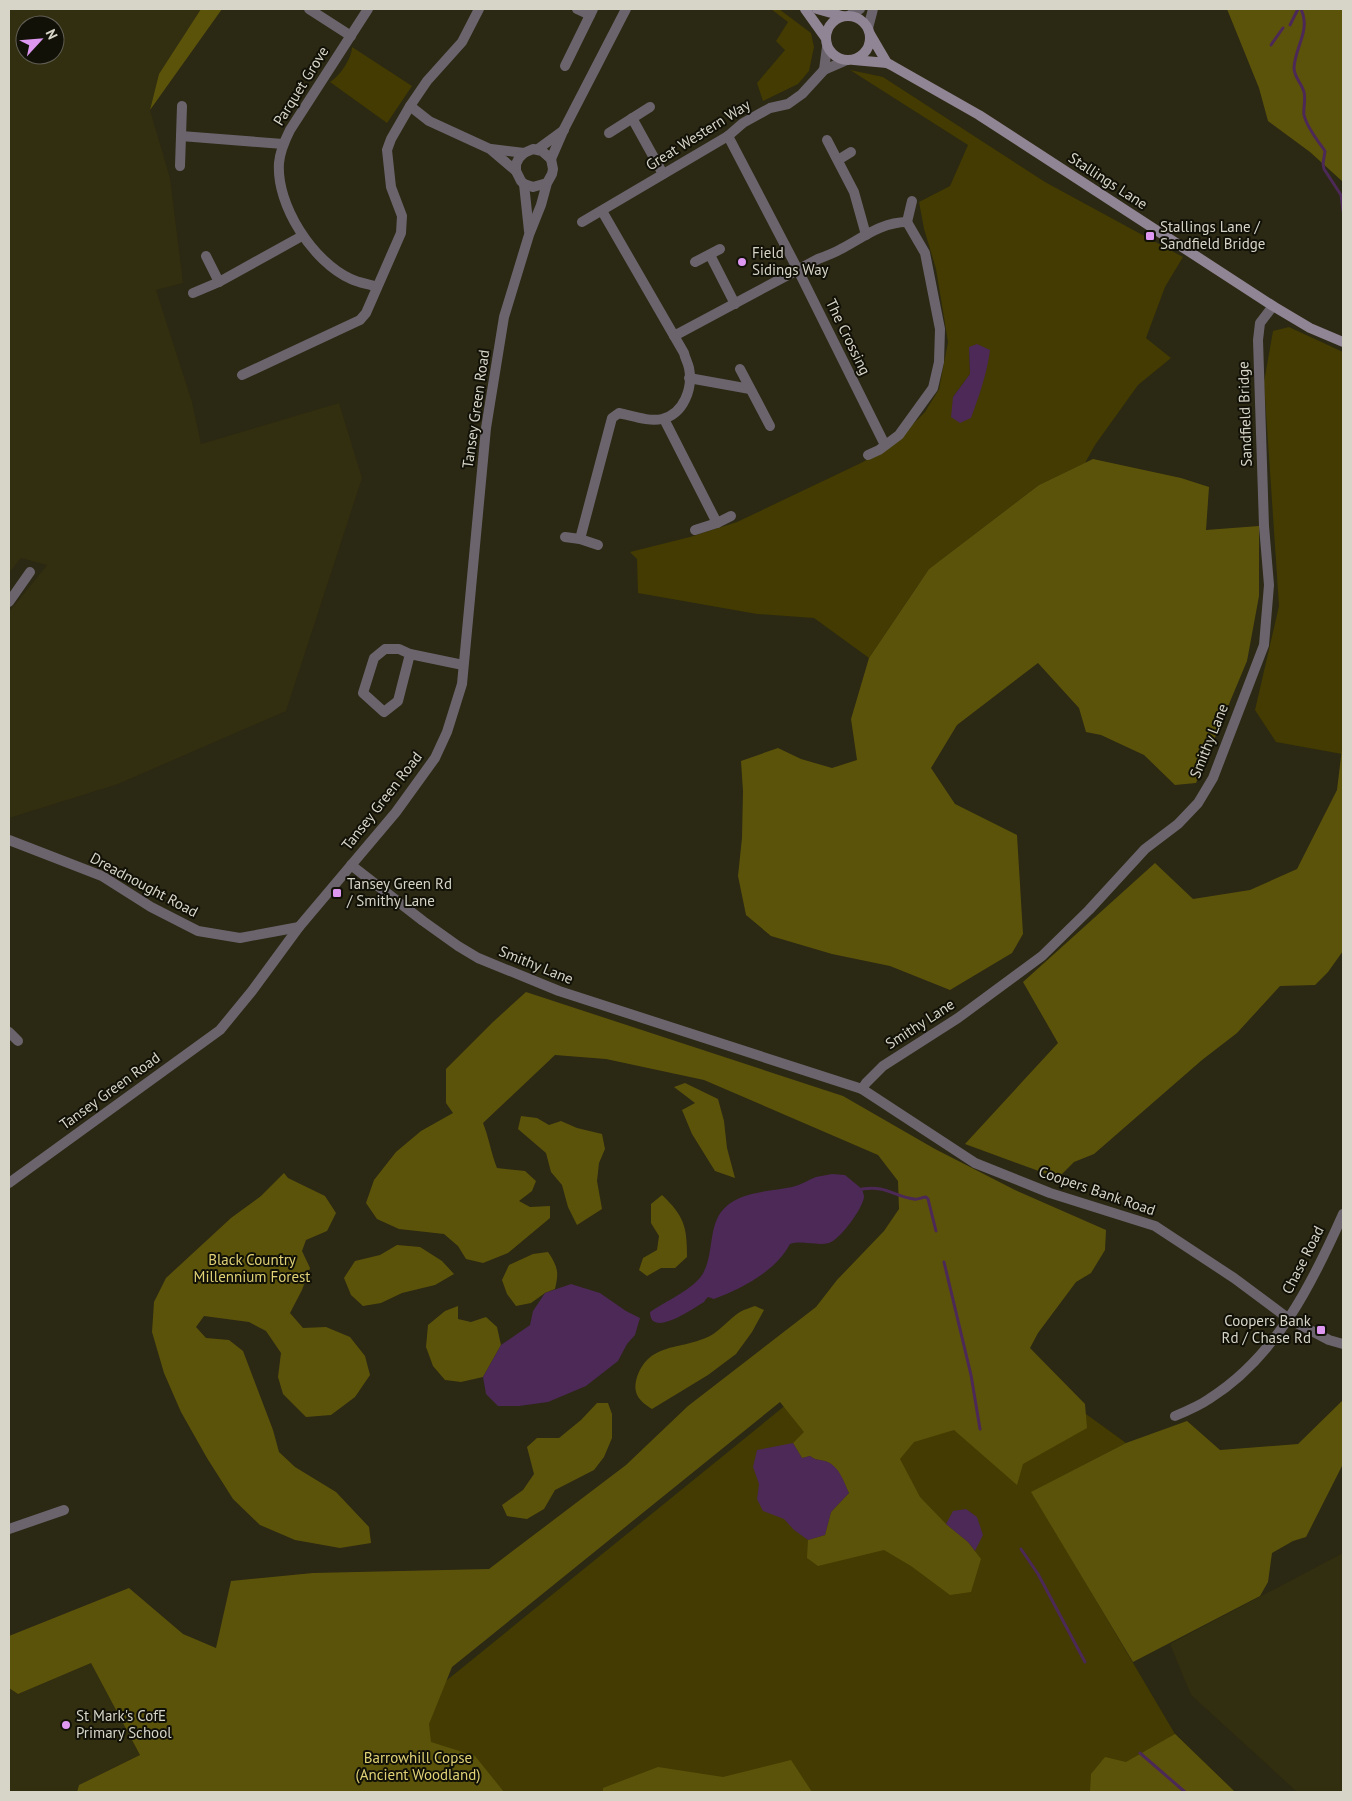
<svg xmlns="http://www.w3.org/2000/svg" width="1352" height="1801" font-family="'PT Sans',sans-serif">
  <style>
    .built { fill: #322e10; fill-rule: evenodd }
    .green { fill: #433b01; fill-rule: evenodd }
    .forest { fill: #5c530a }
    .water { fill: #4c2956 }
    .lines { fill: none; stroke-linecap: round; stroke-linejoin: round }
    .stream { stroke: #4c2956; stroke-width: 3 }
    .minor { stroke: #6b646d; stroke-width: 10 }
    .tertiary { stroke: #6b646d; stroke-width: 10 }
    .secondary { stroke: #908594; stroke-width: 10 }
    .poi-dot { fill: #de98f2; stroke: #121108; stroke-width: 2 }
    .labels { text-anchor: middle; stroke-width: 4; stroke-linejoin: round; paint-order: stroke }
    .street-label { font-size: 15px; fill: #d7d5c8; stroke: #121108 }
    .poi-label { font-size: 15px; fill: #d7d5c8; stroke: #121108; text-anchor: start }
    .park-label { font-size: 15px; fill: #dfd174; stroke: #121108 }
  </style>
  <rect width="100%" height="100%" fill="#2b2813"/>
  <g class="built">
    <path d="M9,9H201L159,74L150,110L170,178L183,283L156,290L192,402L201,444L339,403L362,478L286,711L118,784L9,818V612L47,565L21,558L9,573ZM25,25H55V55H25Z"/>
    <path d="M1343,1553V1792H1297L1191,1695L1170,1644Z"/>
    <path d="M91,1663L140,1755L79,1785L77,1792H9V1688L18,1694Z"/>
  </g>
  <g class="green">
    <path d="M771,9H779L811,33L814,47L809,71L798,84L763,101L757,83L785,50L776,41L788,22Z"/>
    <path d="M352,47L412,86L387,123L330,82C340,76 352,58 352,47Z"/>
    <path d="M850,70L883,77L1045,182L1183,257L1165,287L1146,338L1171,358L1138,385L1095,445L1085,463L1039,485L929,569L869,658L814,618L757,614L638,593L637,559L630,552L690,537L737,522L863,462L895,442L925,412L939,389L948,342L936,269L924,229L919,202L950,186L968,145ZM969,347L981,390L953,397L970,374Z"/>
    <path d="M1289,327L1343,352V741L1342,754L1276,742L1255,710L1279,606L1264,382L1273,331Z"/>
    <path d="M926,1298L1126,1443L1032,1492L1175,1734L1235,1792H309L845,1357Z"/>
  </g>
  <g class="forest">
    <path d="M201,9H222L150,110L159,74Z"/>
    <path d="M1227,9H1343V182L1310,152L1268,121L1259,88Z"/>
    <path d="M1093,459L1181,478L1209,487L1206,530L1259,526V596L1247,661L1196,783L1175,785L1144,755L1101,735L1086,732L1079,708L1038,663L957,725L931,768L955,804L1017,835L1023,934L1012,953L950,990L890,966L832,954L771,936L746,915L738,876L742,838L743,791L741,761L778,748L801,759L832,768L857,760L851,719L869,658L929,569L1039,485Z"/>
    <path d="M1343,741V951L1328,972L1315,985L1280,986L1237,1033L1202,1060L1094,1154L1074,1162L1058,1178L965,1144L1058,1043L1023,982L1155,863L1193,899L1250,890L1297,869L1337,790Z"/>
    <path d="M526,992L843,1096L935,1149L1015,1190L1106,1230L1105,1250L1091,1273L1076,1282L1038,1333L1030,1348L1085,1404L1087,1428L1023,1464L1017,1485L954,1430L914,1442L900,1459L920,1497L946,1524L968,1542L981,1559L971,1592L950,1595L911,1566L884,1550L818,1566L807,1558L808,1540L825,1535L831,1512L849,1493C844,1482 838,1465 825,1461C817,1459 817,1461 810,1456L802,1458L793,1443L804,1432L780,1402L452,1667L429,1724L431,1742L475,1756L504,1792H77L79,1785L140,1755L91,1663L18,1694L9,1688V1636L129,1588L183,1634L216,1648L231,1581L313,1573L489,1569L626,1465L688,1406L816,1307L837,1280L884,1231L899,1209L898,1181L878,1155L704,1080L606,1059L555,1055L483,1123C489,1138 491,1153 497,1168L525,1171L536,1181L532,1191L519,1201L530,1207L550,1206V1218L508,1253L483,1263L466,1259L458,1246L444,1234L399,1229L377,1219L366,1203L374,1180L396,1152L421,1131L453,1113L446,1103V1069L493,1022Z"/>
    <path d="M685,1083L718,1099L724,1121L727,1148L735,1178L715,1171L692,1134L682,1110L695,1103L674,1087Z"/>
    <path d="M521,1116L537,1118L549,1125L561,1121L577,1128L602,1134L605,1149L599,1163L597,1181L602,1209L577,1225L568,1207L562,1185L551,1172L546,1153L518,1129Z"/>
    <path d="M284,1173L288,1178L325,1196L336,1213L327,1231L306,1240L302,1251L310,1268L302,1290L290,1313L303,1328L326,1327L350,1337L365,1356L370,1375L355,1397L331,1415L306,1417L283,1394L278,1377L281,1353L266,1331L249,1322L204,1316L196,1327L206,1338L229,1340L243,1351L273,1430L279,1452L295,1467L336,1492L369,1527L371,1543L340,1548L295,1540L260,1525L233,1499L207,1458L181,1412L164,1373L152,1332L154,1302L166,1278L231,1218L261,1196Z"/>
    <path d="M662,1195C684,1216 687,1226 687,1257L675,1268H661L647,1276L639,1270L643,1258L657,1250L659,1236L651,1223V1204Z"/>
    <path d="M397,1245L420,1247L442,1261L454,1274L435,1285L402,1293L381,1303L363,1306L351,1295L344,1278L355,1261L380,1255Z"/>
    <path d="M548,1252C558,1267 559,1272 555,1289L545,1293L531,1303L516,1306L507,1294L502,1280L509,1265L533,1254Z"/>
    <path d="M458,1306V1319L471,1322L486,1317L497,1327L501,1345L483,1377L461,1382L445,1380L433,1366L426,1347L428,1325L445,1311Z"/>
    <path d="M755,1306L764,1310L752,1332L736,1354L708,1375L652,1409C641,1402 633,1395 636,1381C647,1341 680,1351 710,1336C721,1330 730,1318 740,1312C745,1309 750,1308 755,1306Z"/>
    <path d="M1343,1400V1464L1306,1537L1293,1541L1272,1553L1268,1582L1260,1596L1133,1662L1031,1492L1126,1443L1187,1421L1220,1450L1298,1444Z"/>
    <path d="M597,1403H608L612,1414V1438L604,1457L594,1470L555,1490L544,1509L527,1519L507,1516L502,1505L523,1490L534,1474L527,1447L537,1438H559L581,1420Z"/>
    <path d="M1175,1734L1235,1792H1090L1091,1774L1105,1757L1126,1762Z"/>
    <path d="M791,1760L812,1792H603V1788L658,1767L723,1777Z"/>
  </g>
  <g class="water">
    <path d="M977,344L990,350C987,374 979,396 971,418L960,423L951,417L953,397L970,374L969,347Z"/>
    <path d="M832,1174L845,1175L862,1189C863,1192 864,1195 864,1197C863,1208 840,1240 829,1243C816,1246 802,1240 790,1244C775,1272 742,1288 714,1299L708,1297L706,1299L704,1302C694,1308 650,1339 650,1312L653,1310C667,1301 694,1288 702,1275C714,1256 708,1230 721,1212C737,1191 768,1192 792,1187C801,1185 808,1180 816,1177C821,1176 827,1175 832,1174Z"/>
    <path d="M571,1284L600,1293L626,1311L640,1318L635,1335L627,1344L618,1361L586,1386L548,1402L519,1406H498L486,1394L483,1377L501,1345L530,1325L533,1311L545,1293Z"/>
    <path d="M793,1443L802,1458L810,1456C817,1461 817,1459 825,1461C839,1465 844,1482 849,1493L831,1512L825,1535L808,1540L794,1530L784,1519L763,1511L757,1499L759,1484L753,1467L757,1450Z"/>
    <path d="M966,1509L977,1517L983,1535L975,1551L968,1542L946,1524L953,1511Z"/>
  </g>
  <g class="lines">
    <g class="stream">
      <path d="M1301,9C1311,31 1295,46 1294,68C1294,77 1302,84 1304,92C1306,100 1303,108 1304,115C1307,128 1318,141 1325,151L1323,164L1324,169L1341,195L1343,211"/>
      <path d="M1290,25L1298,9"/>
      <path d="M1271,45L1283,28"/>
      <path d="M862,1189C886,1185 893,1196 914,1199C918,1200 922,1197 926,1197L928,1199L936,1231"/>
      <path d="M944,1262L971,1375L980,1429"/>
      <path d="M1021,1549L1038,1574L1085,1662"/>
      <path d="M1140,1753L1185,1792"/>
    </g>
    <g class="minor">
      <path d="M309,9L351,36"/>
      <path d="M368,9L290,130C285,140 280,151 279,163C276,205 313,262 351,279C359,283 369,284 377,287"/>
      <path d="M577,9L590,15"/>
      <path d="M850,15L860,9"/>
      <path d="M868,28L873,9"/>
      <path d="M565,66L593,9"/>
      <path d="M824,70L827,47"/>
      <path d="M410,106L429,121L490,149L516,171"/>
      <path d="M632,118L663,174"/>
      <path d="M609,133L650,107"/>
      <path d="M181,136L283,144"/>
      <path d="M728,136L798,270L885,445"/>
      <path d="M827,140L854,192L866,235"/>
      <path d="M491,149L524,153"/>
      <path d="M838,160L851,152"/>
      <path d="M180,166L182,106"/>
      <path d="M582,222L728,136L743,123L770,108L788,104L802,94L824,70L847,60"/>
      <path d="M907,222L912,201"/>
      <path d="M710,255L735,304"/>
      <path d="M206,256L219,282"/>
      <path d="M695,262L720,249"/>
      <path d="M193,293L219,282L302,236"/>
      <path d="M674,336L818,259C826,256 834,253 841,249C862,238 882,222 907,222"/>
      <path d="M740,369L770,426"/>
      <path d="M242,375L360,320L366,313L401,233L402,216L391,187L387,150L391,139L410,106L427,81L462,42L479,9"/>
      <path d="M689,378L750,389"/>
      <path d="M664,419L717,523"/>
      <path d="M868,455L879,450L899,435L933,388L939,362L940,329L925,253L907,222"/>
      <path d="M695,530L717,523L731,516"/>
      <path d="M565,537L580,539L598,545"/>
      <path d="M580,539L612,418L619,413C633,416 649,422 662,419C684,414 693,388 689,368C688,363 685,358 684,353L602,211"/>
      <path d="M9,602L30,572"/>
      <path d="M410,654L398,701L384,712L363,693L374,658L385,649H399L410,654L463,665"/>
      <path d="M9,1032L18,1041"/>
      <path d="M862,1089L866,1083L883,1066L958,1018L1042,956L1089,910L1145,849L1178,824L1198,803L1213,778L1264,645L1269,585L1264,526L1258,340L1260,323L1273,306"/>
      <path d="M1175,1416C1187,1411 1199,1406 1209,1399C1276,1357 1312,1284 1343,1214"/>
      <path d="M9,1529L64,1510"/>
    </g>
    <g class="tertiary">
      <path d="M538,149L564,130"/>
      <path d="M551,159L564,129L626,9"/>
      <path d="M524,184L529,231"/>
      <path d="M9,840L102,876L151,907L198,931L240,938L299,927"/>
      <path d="M351,865L423,921L458,946L478,958L559,991L862,1089L975,1163L1050,1193L1155,1226L1234,1278L1289,1319L1329,1340L1343,1344"/>
      <path d="M9,1183L220,1030L252,991L299,927L396,812L435,758L447,732L462,684L486,428L504,317L529,235L541,205L547,183L552,174L553,169L551,159L542,151L533,149L524,153L519,158L516,164V171L521,181L524,184L533,187L547,183"/>
    </g>
    <g class="secondary">
      <path d="M805,9L825,37"/>
      <path d="M817,9L842,16"/>
      <circle cx="848" cy="38" r="22"/>
      <path d="M870,34L887,63"/>
      <path d="M854,60L887,63L891,65L979,115L1273,306L1310,328L1343,342"/>
    </g>
  </g>
  <g class="poi-dot">
    <rect x="1145" y="231" width="10" height="10" rx="2.5"/>
    <circle cx="742" cy="262" r="5"/>
    <rect x="332" y="888" width="10" height="10" rx="2.5"/>
    <rect x="1316" y="1325" width="10" height="10" rx="2.5"/>
    <circle cx="66" cy="1725" r="5"/>
  </g>
  <g class="labels">
    <g class="street-label">
      <text transform="translate(301 86) rotate(-58)" y="5">Parquet Grove</text>
      <text transform="translate(698 135) rotate(-32)" y="5">Great Western Way</text>
      <text transform="translate(1108 181) rotate(33)" y="5">Stallings Lane</text>
      <text transform="translate(848 337) rotate(64)" y="5">The Crossing</text>
      <text transform="translate(476 409) rotate(-82)" y="5">Tansey Green Road</text>
      <text transform="translate(1245 414) rotate(-92)" y="5">Sandfield Bridge</text>
      <text transform="translate(1209 741) rotate(-68)" y="5">Smithy Lane</text>
      <text transform="translate(382 801) rotate(-52)" y="5">Tansey Green Road</text>
      <text transform="translate(144 885) rotate(28)" y="5">Dreadnought Road</text>
      <text transform="translate(536 965) rotate(22)" y="5">Smithy Lane</text>
      <text transform="translate(920 1024) rotate(-33)" y="5">Smithy Lane</text>
      <text transform="translate(110 1091) rotate(-36)" y="5">Tansey Green Road</text>
      <text transform="translate(1097 1191) rotate(19)" y="5">Coopers Bank Road</text>
      <text transform="translate(1303 1260) rotate(-63)" y="5">Chase Road</text>
    </g>
    <g class="poi-label">
      <text x="1160" y="232">Stallings Lane /<tspan x="1160" dy="17">Sandfield Bridge</tspan></text>
      <text x="752" y="258">Field<tspan x="752" dy="17">Sidings Way</tspan></text>
      <text x="347" y="889">Tansey Green Rd<tspan x="347" dy="17">/ Smithy Lane</tspan></text>
      <text x="1311" y="1326" text-anchor="end">Coopers Bank<tspan x="1311" dy="17">Rd / Chase Rd</tspan></text>
      <text x="76" y="1721">St Mark's CofE<tspan x="76" dy="17">Primary School</tspan></text>
    </g>
    <g class="park-label">
      <text x="252" y="1265">Black Country<tspan x="252" dy="17">Millennium Forest</tspan></text>
      <text x="418" y="1763">Barrowhill Copse<tspan x="418" dy="17">(Ancient Woodland)</tspan></text>
    </g>
  </g>
  <rect width="1352" height="1801" fill="none" stroke="#d7d5c8" stroke-width="20"/>
  <g transform="translate(40 40) rotate(64)"><circle r="24" fill="#121108" stroke="#615f55"/>
  <path d="M0-4L9 19L0 12L-9 19Z" fill="#de98f2"/>
  <text y="-8" font-size="14" font-weight="bold" text-anchor="middle" fill="#d7d5c8">N</text>
  </g>
</svg>
